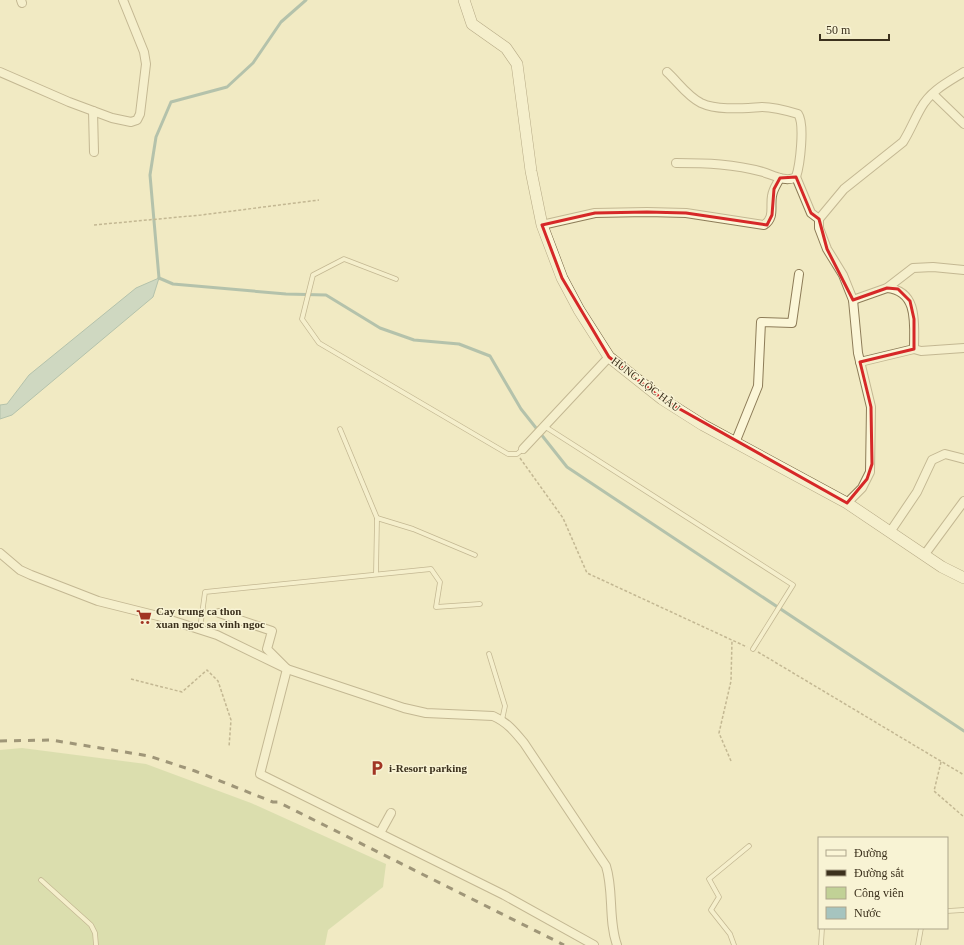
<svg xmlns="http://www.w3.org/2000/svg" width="964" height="945" font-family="'Times New Roman',serif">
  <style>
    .green { fill: #c1d196 }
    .water { fill: #a6c4bf; stroke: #6b938f }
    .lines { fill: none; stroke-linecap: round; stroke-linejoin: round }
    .stream { stroke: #6b938f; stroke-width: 3 }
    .lane-casing { stroke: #8d7c58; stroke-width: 5.5 }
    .street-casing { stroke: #8d7c58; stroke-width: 10 }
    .secondary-casing { stroke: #6f5d3b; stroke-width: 12 }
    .path { stroke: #8d7c58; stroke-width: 1.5; stroke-dasharray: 3 2; stroke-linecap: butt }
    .lane { stroke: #fbf6d7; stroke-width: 4 }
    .street { stroke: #fbf6d7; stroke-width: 8 }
    .secondary { stroke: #fbf6d7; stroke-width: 11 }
    .rail { stroke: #3c311d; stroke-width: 3; stroke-dasharray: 7 7; stroke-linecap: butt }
    .marked { fill: none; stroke: #d62828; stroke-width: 3; stroke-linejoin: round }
    .labels { text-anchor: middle; stroke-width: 3; stroke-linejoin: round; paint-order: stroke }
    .street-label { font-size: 11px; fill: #3c311d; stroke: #f8f3d4 }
    .poi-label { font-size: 11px; font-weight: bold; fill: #3c311d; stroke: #f8f3d4; text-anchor: start }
  </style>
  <rect width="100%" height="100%" fill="#f1eac3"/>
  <path class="green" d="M22,748L146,764L251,803L386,864L383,887L328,930L325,945H0V750Z"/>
  <path class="water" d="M159,278L153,297L12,415L0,419V405L7,404L29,375L136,288Z"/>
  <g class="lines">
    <g class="stream">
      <path d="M159,278L173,284L286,294L326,295L380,328L414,340L459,344L490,356L521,409L567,467L964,731"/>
      <path d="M159,278L150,175L156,137L171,102L227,87L253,63L281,22L306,0"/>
    </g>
    <defs>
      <g id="lane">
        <path d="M396,279L344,259L313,275L302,319L319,343L508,454H517L523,449"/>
        <path d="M544,426L793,585L753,649"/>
        <path d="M340,429L377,518L376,574"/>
        <path d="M377,518L413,529L475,555"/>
        <path d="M200,629L205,592L431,569L440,582L436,607L480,604"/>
        <path d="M489,654L505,706L502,720"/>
        <path d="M41,880L91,925L95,933L96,945"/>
        <path d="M947,911L964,910"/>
        <path d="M734,945L730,934L711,910L719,897L709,879L749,846"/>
        <path d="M821,945L822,928"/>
        <path d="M918,945L921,928"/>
      </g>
      <g id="street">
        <path d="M21,0L22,3"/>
        <path d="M0,72L69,102L112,118L131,122L137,120L140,114L146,64L144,52L123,0"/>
        <path d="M667,72C678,82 687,96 701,103C718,111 744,108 762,107C772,107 788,111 798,114C805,124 800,165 796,177C786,183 773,175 763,172C734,164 707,163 676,163"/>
        <path d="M933,94L964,124"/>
        <path d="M93,111L94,152"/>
        <path d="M796,177L811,213L819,219"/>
        <path d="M542,225L595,213L647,212L686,213L764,225C775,218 770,207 772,196C773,189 777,184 780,178"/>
        <path d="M887,288C919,291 914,325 914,349"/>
        <path d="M853,300L887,288L913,268L933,267L964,270"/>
        <path d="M860,362L914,349L921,351L964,348"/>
        <path d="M735,443L758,386L761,322L792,323L799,274"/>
        <path d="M523,449L609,357"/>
        <path d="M847,503L862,488L870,472L871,407L858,353L853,300L843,275L827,249L819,228V219L844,189L903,142C910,131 914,120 921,108C930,91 948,82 964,72"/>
        <path d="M890,532L917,492L932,460L945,454L964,459"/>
        <path d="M0,553L20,570L31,575L98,601L158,616L217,635L287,669L404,708L426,713L493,716C507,722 515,732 524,743L606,866C614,891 608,920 617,945"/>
        <path d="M925,554L964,501"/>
        <path d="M219,613L272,631L267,649L287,669L260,774L504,895L594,945"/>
        <path d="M380,833L391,813"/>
      </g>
      <path id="secondary" d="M464,0L472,24L506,48L517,64L531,171L542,225L562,278L579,310L609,357L662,399L703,425L847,503L942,567L964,578"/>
    </defs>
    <use href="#lane" class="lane-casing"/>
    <use href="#street" class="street-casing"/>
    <use href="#secondary" class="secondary-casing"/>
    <g class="path">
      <path d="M94,225L201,215L319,200"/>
      <path d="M520,458L563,518L587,573L747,647"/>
      <path d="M758,652L964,775"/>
      <path d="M131,679L182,692L207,670L218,681L231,720L229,747"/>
      <path d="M731,761L719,733L731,681L732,640"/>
      <path d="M941,762L934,791L964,817"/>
    </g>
    <use href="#lane" class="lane"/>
    <use href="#street" class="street"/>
    <use href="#secondary" class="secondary"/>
    <path class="rail" d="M0,741L51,740L149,756L195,771L273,802H278L564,945"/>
  </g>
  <path d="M0 0H964V945H0ZM796,177L811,213L819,219L827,249L853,300L887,288L898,289L910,301L914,319V349L860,362L871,407L872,464L867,479L847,503L662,399L609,357L562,278L542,225L595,213L647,212L686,213L767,225L772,215L774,189L780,178Z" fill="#f1eac3" fill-opacity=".55" fill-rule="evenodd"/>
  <path class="marked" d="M796,177L811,213L819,219L827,249L853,300L887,288L898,289L910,301L914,319V349L860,362L871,407L872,464L867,479L847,503L662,399L609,357L562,278L542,225L595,213L647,212L686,213L767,225L772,215L774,189L780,178Z"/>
  <defs>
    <symbol id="supermarket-bare" viewBox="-9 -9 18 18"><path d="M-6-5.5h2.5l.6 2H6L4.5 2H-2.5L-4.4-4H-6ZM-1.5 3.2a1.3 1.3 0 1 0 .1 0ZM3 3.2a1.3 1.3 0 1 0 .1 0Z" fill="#a13523" stroke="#f8f3d4" stroke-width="2.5" paint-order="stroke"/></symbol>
    <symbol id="parking-bare" viewBox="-9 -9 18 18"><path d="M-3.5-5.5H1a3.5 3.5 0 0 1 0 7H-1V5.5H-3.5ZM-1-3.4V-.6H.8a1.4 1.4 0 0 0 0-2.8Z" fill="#a13523" stroke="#f8f3d4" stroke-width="2.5" paint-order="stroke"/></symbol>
  </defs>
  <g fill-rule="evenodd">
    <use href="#supermarket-bare" x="133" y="606" width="22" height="22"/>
    <use href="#parking-bare" x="366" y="757" width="22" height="22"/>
  </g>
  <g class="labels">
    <g class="street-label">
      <text transform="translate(646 384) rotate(37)" y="4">HÙNG LỘC HẦU</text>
    </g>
    <g class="poi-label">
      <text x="156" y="615">Cay trung ca thon<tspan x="156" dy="13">xuan ngoc sa vinh ngoc</tspan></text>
      <text x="389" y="772">i-Resort parking</text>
    </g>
  </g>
  <rect x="818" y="837" width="130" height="92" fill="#f8f3d4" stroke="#ada58b"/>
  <rect x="826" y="850" width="20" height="6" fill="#fbf6d7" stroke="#ada58b"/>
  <text x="854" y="857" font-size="12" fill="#3c311d">Đường</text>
  <rect x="826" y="870" width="20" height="6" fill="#3c311d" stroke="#ada58b"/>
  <text x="854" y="877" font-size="12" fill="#3c311d">Đường sắt</text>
  <rect x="826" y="887" width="20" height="12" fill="#c1d196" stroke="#ada58b"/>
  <text x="854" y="897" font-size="12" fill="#3c311d">Công viên</text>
  <rect x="826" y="907" width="20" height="12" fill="#a6c4bf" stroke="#ada58b"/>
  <text x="854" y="917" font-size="12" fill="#3c311d">Nước</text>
  <path d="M820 34v6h69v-6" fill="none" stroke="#3c311d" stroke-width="2"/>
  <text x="826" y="34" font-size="12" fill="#3c311d" stroke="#f8f3d4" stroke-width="3" paint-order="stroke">50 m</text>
</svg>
